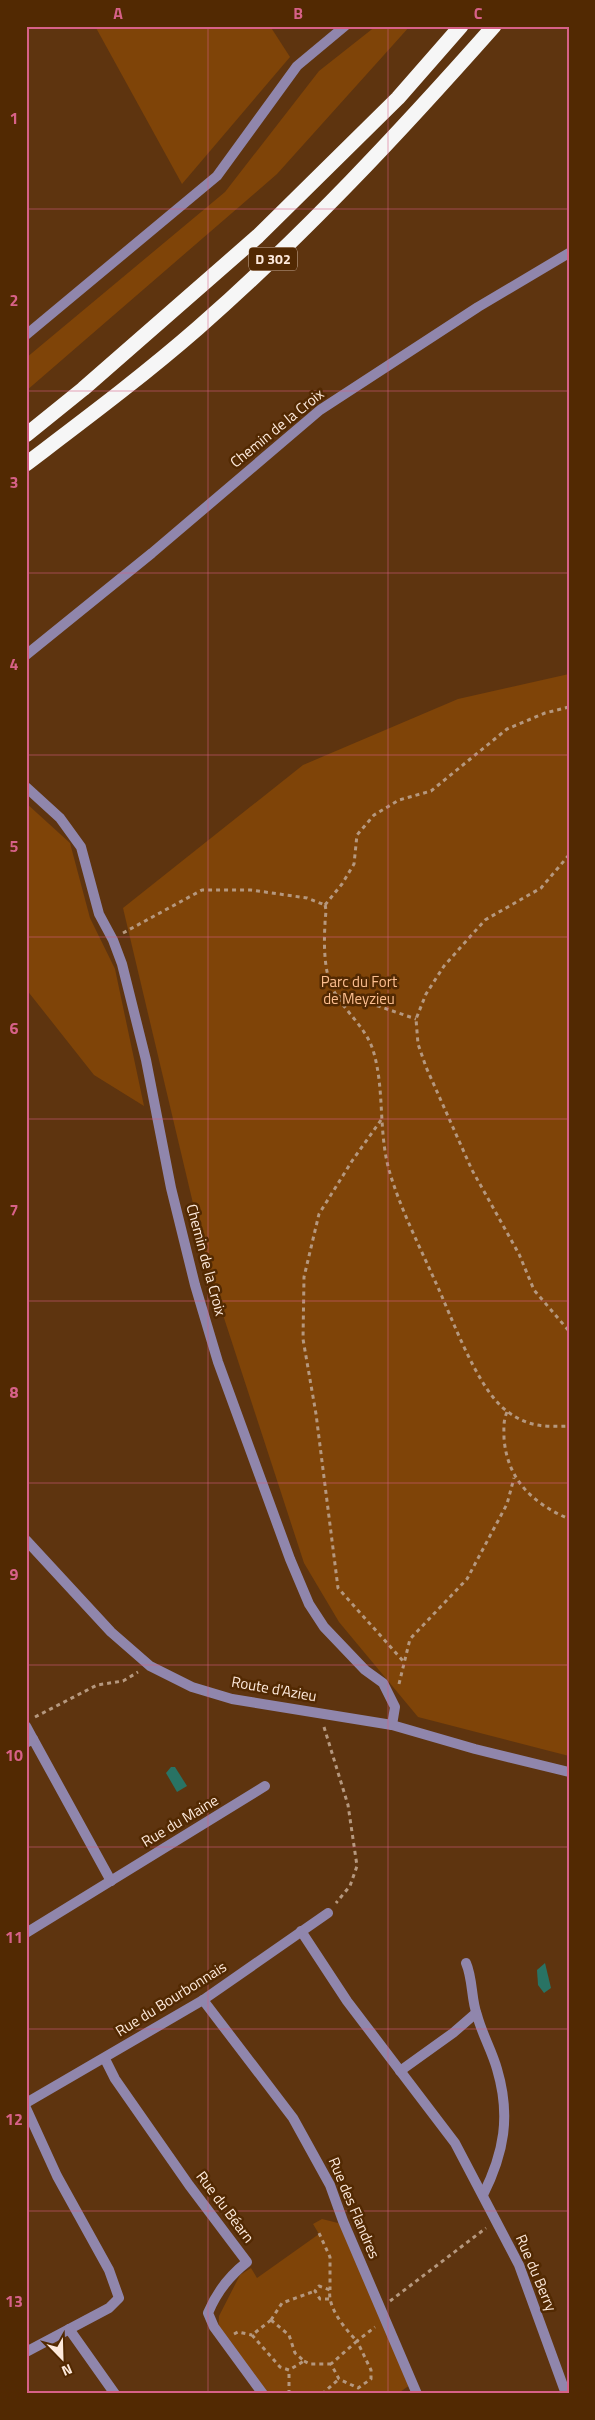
<svg xmlns="http://www.w3.org/2000/svg" width="595" height="2420" font-family="'Titillium Web',sans-serif">
  <style>
    .green { fill: #7f4408 }
    .water { fill: #297364 }
    .lines { fill: none; stroke-linecap: round; stroke-linejoin: round }
    .path { stroke: #b5987f; stroke-width: 3; stroke-dasharray: 4 4; stroke-linecap: butt }
    .street { stroke: #9086ac; stroke-width: 10 }
    .highway { stroke: #f6f6f6; stroke-width: 15 }
    .grid { fill: none; stroke: #d76188; stroke-width: 1; stroke-opacity: 0.55 }
    .labels { text-anchor: middle; stroke-width: 5; stroke-linejoin: round; paint-order: stroke }
    .shield { fill: #522902; stroke: #caaf9a; stroke-width: 1 }
    .shield-label { font-size: 14px; font-weight: bold; fill: #fde9db }
    .street-label { font-size: 15px; fill: #fde9db; stroke: #522902 }
    .park-label { font-size: 15px; fill: #fdbf90; stroke: #522902 }
    .neatline { fill: none; stroke: #d76188; stroke-width: 2 }
    .grid-label { font-size: 16px; text-anchor: middle; font-weight: bold; fill: #d76188 }
  </style>
  <rect width="100%" height="100%" fill="#5e340f"/>
  <g class="green">
    <path d="M95,26H270L290,57L182,184Z"/>
    <path d="M376,26H410L277,174L26,391V358L225,192L319,71Z"/>
    <path d="M569,674V1756L418,1717L339,1622L304,1563L210,1275L123,908L303,765L458,699Z"/>
    <path d="M26,803L70,843L90,918L115,969L144,1106L94,1075L26,989Z"/>
    <path d="M322,2219L338,2223L350,2236L413,2383L397,2394H263L218,2333L219,2316L240,2275L251,2268L257,2278L319,2234L313,2224Z"/>
  </g>
  <g class="water">
    <path d="M171,1767H175L187,1786L177,1792L166,1773Z"/>
    <path d="M545,1963L551,1988L544,1993L538,1985L537,1970Z"/>
  </g>
  <g class="lines">
    <g class="path">
      <path d="M569,855L541,888L485,920L444,966L426,994L416,1019L418,1044L426,1067L472,1170L519,1254L534,1290L569,1331"/>
      <path d="M325,905C327,912 325,916 325,924C324,940 324,960 328,976C335,1005 364,1022 373,1050C385,1089 378,1130 389,1170C400,1208 419,1245 435,1281C452,1317 477,1390 508,1412C529,1427 544,1427 569,1426"/>
      <path d="M325,905L342,884L354,864L357,835L374,815L399,800L431,791L507,729L545,713L569,707"/>
      <path d="M123,933L202,890H251L307,898L325,905"/>
      <path d="M338,996L378,1006L416,1019"/>
      <path d="M381,1120L352,1161L319,1214L304,1277L303,1339L316,1414L338,1588L404,1662"/>
      <path d="M507,1412C503,1421 504,1429 504,1438C507,1479 532,1503 569,1519"/>
      <path d="M399,1684L410,1639L467,1579L507,1504L514,1478"/>
      <path d="M35,1717L97,1685L123,1681L138,1672"/>
      <path d="M324,1727L348,1805L357,1866L350,1886L336,1903"/>
      <path d="M319,2233L330,2257V2290"/>
      <path d="M329,2299H320L315,2291L319,2286L330,2290C327,2307 345,2329 357,2341L331,2364L339,2379L358,2388L371,2379V2370L357,2341L375,2327"/>
      <path d="M390,2301L486,2228"/>
      <path d="M271,2320L289,2335L295,2353L304,2361L289,2370L280,2367L252,2335Z"/>
      <path d="M271,2320L282,2303L315,2291"/>
      <path d="M234,2334L238,2332L252,2335"/>
      <path d="M304,2361L310,2364H331"/>
      <path d="M289,2394V2370"/>
      <path d="M322,2394L339,2379"/>
    </g>
    <g class="street">
      <path d="M26,335L217,176L297,66L345,26"/>
      <path d="M26,655L152,553L320,410L478,307L569,253"/>
      <path d="M26,787L60,818L81,847L99,914L113,940L122,964L146,1060L171,1188L195,1285L218,1362L290,1559L309,1604L324,1627L365,1670L383,1683L395,1707L392,1725"/>
      <path d="M26,1540L111,1632L150,1666L192,1687L232,1699L392,1725L475,1749L569,1772"/>
      <path d="M26,1726L33,1739L26,1743"/>
      <path d="M33,1739L111,1881"/>
      <path d="M301,1931L347,2001L455,2143L519,2265L566,2394"/>
      <path d="M26,1933L265,1786"/>
      <path d="M466,1963C473,1979 471,1999 477,2015C482,2034 492,2051 497,2069C511,2116 504,2153 483,2195"/>
      <path d="M203,2000L293,2118L330,2185L343,2221L417,2394"/>
      <path d="M105,2059L115,2079L189,2185L247,2262C229,2276 217,2291 208,2313L214,2327L263,2394"/>
      <path d="M400,2071L453,2033L476,2013"/>
      <path d="M26,2103L203,2000L328,1913"/>
      <path d="M26,2108L57,2176L109,2270L119,2298L109,2308L26,2352"/>
      <path d="M69,2329L115,2394"/>
    </g>
    <g class="highway">
      <path d="M26,435L83,389L258,236L398,98L461,26"/>
      <path d="M26,464C84,420 143,376 198,328C304,235 400,132 494,26"/>
    </g>
  </g>
  <path class="grid" d="M208,26V2394M388,26V2394M26,209H569M26,391H569M26,573H569M26,755H569M26,937H569M26,1119H569M26,1301H569M26,1483H569M26,1665H569M26,1847H569M26,2029H569M26,2211H569"/>
  <g class="labels">
    <rect class="shield" x="249" y="247.5" width="48" height="23" rx="4"/>
    <g class="shield-label">
      <text x="273" y="264">D 302</text>
    </g>
    <g class="street-label">
      <text transform="translate(277 428) rotate(-39)" y="5">Chemin de la Croix</text>
      <text transform="translate(206 1260) rotate(75)" y="5">Chemin de la Croix</text>
      <text transform="translate(274 1689) rotate(10)" y="5">Route d'Azieu</text>
      <text transform="translate(180 1821) rotate(-31)" y="5">Rue du Maine</text>
      <text transform="translate(171 1999) rotate(-32)" y="5">Rue du Bourbonnais</text>
      <text transform="translate(225 2207) rotate(53)" y="5">Rue du Béarn</text>
      <text transform="translate(354 2208) rotate(67)" y="5">Rue des Flandres</text>
      <text transform="translate(536 2273) rotate(67)" y="5">Rue du Berry</text>
    </g>
    <g class="park-label">
      <text x="359" y="987">Parc du Fort<tspan x="359" dy="17">de Meyzieu</tspan></text>
    </g>
  </g>
  <rect width="595" height="2420" fill="none" stroke="#522902" stroke-width="55"/>
  <g transform="translate(62 2358) rotate(157)" stroke="#522902" stroke-width="4" paint-order="stroke">
  <path d="M0-4L9 19L0 12L-9 19Z" fill="#fde9db"/>
  <text y="-8" font-size="14" font-weight="bold" text-anchor="middle" fill="#fde9db">N</text>
  </g>
  <rect x="28" y="28" width="540" height="2364" class="neatline"/>
  <g class="grid-label">
    <text x="118" y="19">A</text>
    <text x="298" y="19">B</text>
    <text x="478" y="19">C</text>
    <text x="14" y="124">1</text>
    <text x="14" y="306">2</text>
    <text x="14" y="488">3</text>
    <text x="14" y="670">4</text>
    <text x="14" y="852">5</text>
    <text x="14" y="1034">6</text>
    <text x="14" y="1216">7</text>
    <text x="14" y="1398">8</text>
    <text x="14" y="1580">9</text>
    <text x="14" y="1761">10</text>
    <text x="14" y="1943">11</text>
    <text x="14" y="2125">12</text>
    <text x="14" y="2307">13</text>
  </g>
</svg>
